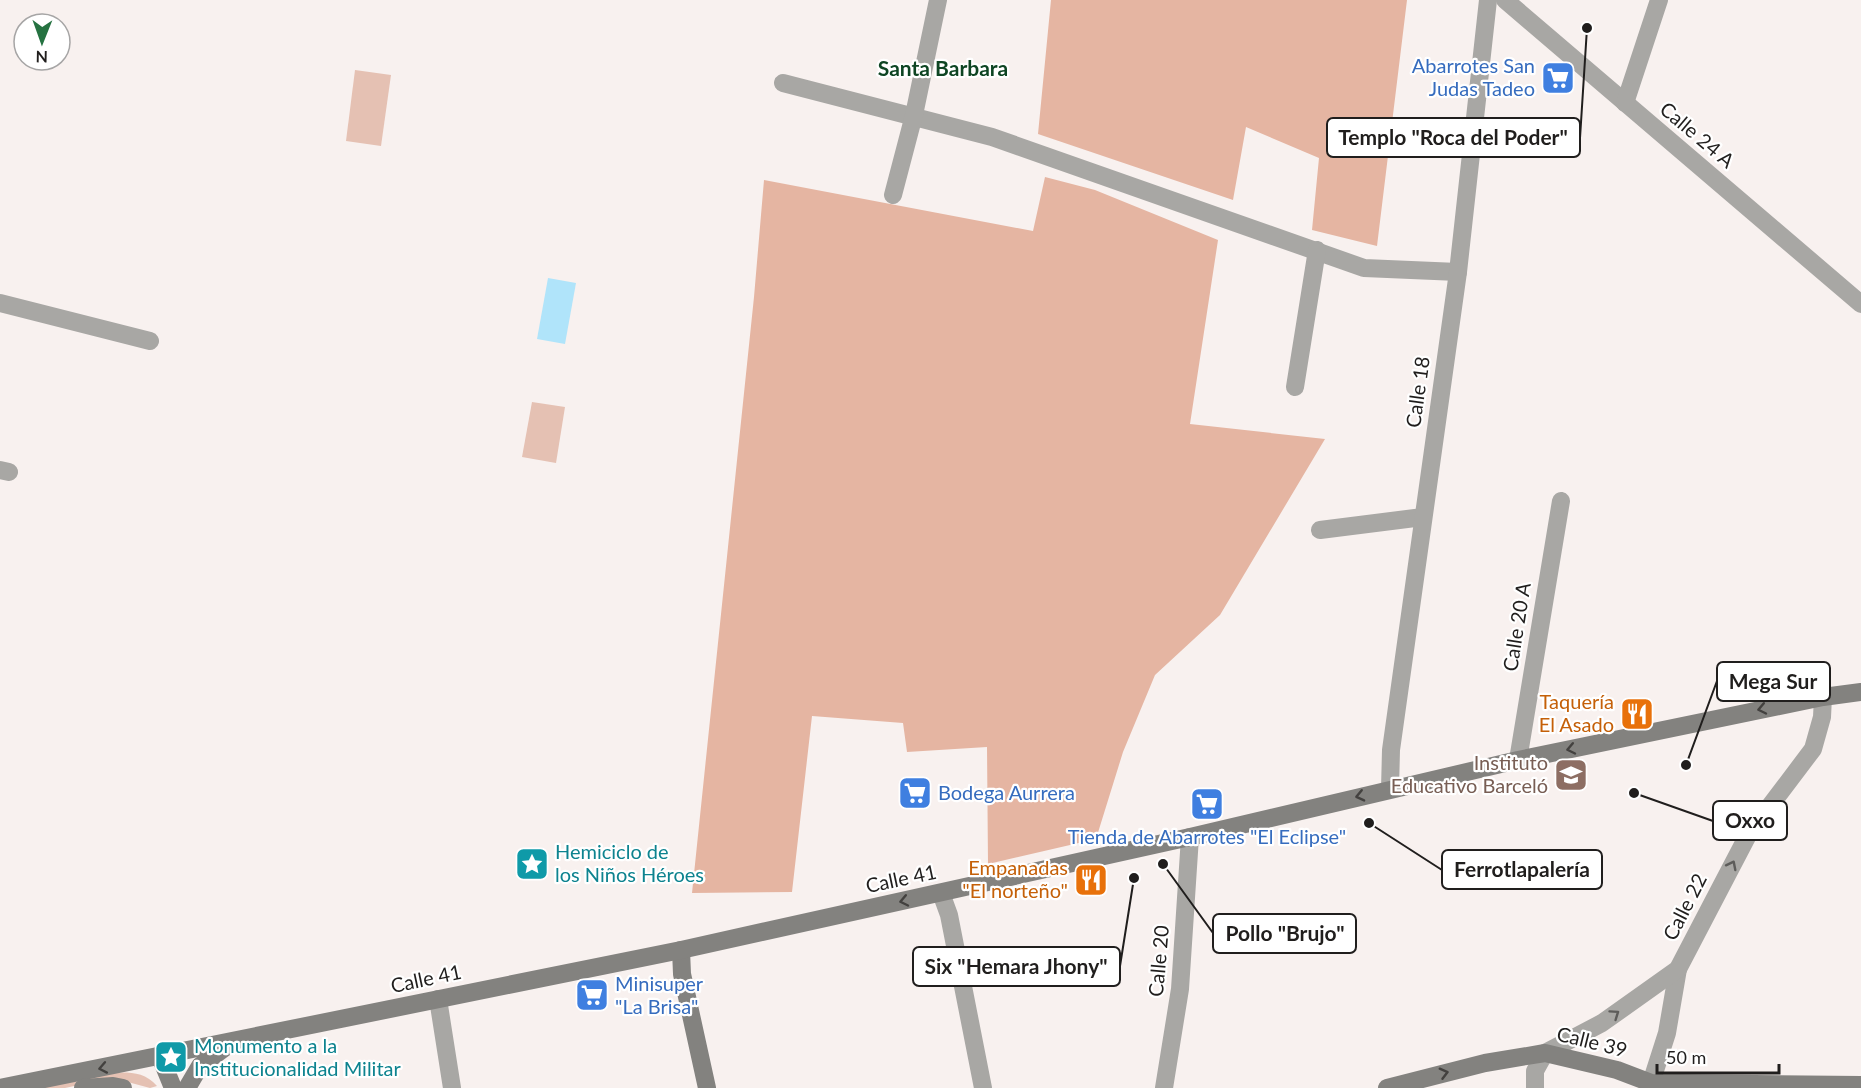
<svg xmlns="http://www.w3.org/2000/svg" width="1861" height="1088" font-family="Lato,sans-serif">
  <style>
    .green { fill: #e5c1b3 }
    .forest { fill: #e5b5a2 }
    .water { fill: #b0e4fa }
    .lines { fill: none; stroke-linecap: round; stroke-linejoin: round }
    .minor { stroke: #a8a7a4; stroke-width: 18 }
    .secondary { stroke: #83827f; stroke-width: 18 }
    .oneway { stroke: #43413f }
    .oneway2 { stroke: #5d5c5a }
    .labels { text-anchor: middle; stroke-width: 4.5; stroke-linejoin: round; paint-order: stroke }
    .shop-label { font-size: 20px; fill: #366cbe; stroke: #fff; text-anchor: start }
    .street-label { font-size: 20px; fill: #201e1d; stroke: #fff }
    .food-label { font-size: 20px; fill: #c56008; stroke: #fff; text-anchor: end }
    .education-label { font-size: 20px; fill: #785e54; stroke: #fff; text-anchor: end }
    .culture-label { font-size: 20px; fill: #0d838f; stroke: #fff; text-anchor: start }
    .neighbourhood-label { font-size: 21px; font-weight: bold; fill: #0e4523; stroke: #fff }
    .leader { fill: none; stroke: #201e1d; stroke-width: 2 }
    .callout-dot { fill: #201e1d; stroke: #fff; stroke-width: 2 }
    .callout { fill: #fff; stroke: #201e1d; stroke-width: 2 }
    .callout-label { font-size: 21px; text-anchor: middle; font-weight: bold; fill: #201e1d }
  </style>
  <rect width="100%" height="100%" fill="#f8f1ef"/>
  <g class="green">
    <path d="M355,70L391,75L381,146L346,141Z"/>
    <path d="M532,402L565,407L556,463L522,457Z"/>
    <path d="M103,1073C124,1073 142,1069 157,1086L150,1088L124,1081L93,1082L65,1088H26Z"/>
  </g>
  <g class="forest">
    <path d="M1051,0H1407L1377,246L1312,230L1319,158L1246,127L1233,200L1038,134Z"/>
    <path d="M1045,177L1095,190L1218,240L1190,424L1325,439L1220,615L1155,675L1123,752L1096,839L988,864L987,747L907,752L903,723L812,716L792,892L692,893L754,297L764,180L1033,231Z"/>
  </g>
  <path class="water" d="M548,278L576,283L565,344L537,339Z"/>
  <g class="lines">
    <g class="minor">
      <path d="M1505,0L1861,304"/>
      <path d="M783,83L992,137L1364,268L1458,272"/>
      <path d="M1625,103L1659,0"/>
      <path d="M893,195L914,115L938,0"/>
      <path d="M0,303L150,341"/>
      <path d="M1295,387L1317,250"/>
      <path d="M0,470L9,472"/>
      <path d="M1320,530L1423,517"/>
      <path d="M1518,760L1561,501"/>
      <path d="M1390,789L1391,750L1458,272L1488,0"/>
      <path d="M941,893L949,915L983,1088"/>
      <path d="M438,999L452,1088"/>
      <path d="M1651,1083L1667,1033L1678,969"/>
      <path d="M1164,1088L1180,989L1190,837"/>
      <path d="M1535,1088V1071L1545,1053L1602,1023L1678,969L1748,835L1813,749L1822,717L1823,697"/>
    </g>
    <g class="secondary">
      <path d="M681,950L682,974L707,1088"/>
      <path d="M160,1056L173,1088"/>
      <path d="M0,1088L681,950L1190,837L1518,760L1823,697L1861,692"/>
      <path d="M83,1088L113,1086L123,1088"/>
      <path d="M187,1088L200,1066L227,1046"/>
      <path d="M1387,1088L1485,1063L1545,1053L1617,1070L1651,1083L1861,1085"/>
    </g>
  </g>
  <defs><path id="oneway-chevron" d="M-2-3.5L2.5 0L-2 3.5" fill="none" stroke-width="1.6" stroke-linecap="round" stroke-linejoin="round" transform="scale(1.5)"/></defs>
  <g class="oneway">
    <use href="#oneway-chevron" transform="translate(1762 709) rotate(168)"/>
    <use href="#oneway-chevron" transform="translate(1571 749) rotate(168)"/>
    <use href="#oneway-chevron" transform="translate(1360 796) rotate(167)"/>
    <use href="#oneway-chevron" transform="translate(904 901) rotate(168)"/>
    <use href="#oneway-chevron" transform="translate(103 1068) rotate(169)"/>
    <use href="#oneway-chevron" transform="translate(1444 1073) rotate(-15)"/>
  </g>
  <g class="oneway2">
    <use href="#oneway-chevron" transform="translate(1732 865) rotate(-63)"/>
    <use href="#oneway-chevron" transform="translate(1615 1014) rotate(-35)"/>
  </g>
  <defs>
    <symbol id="supermarket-square" viewBox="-11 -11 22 22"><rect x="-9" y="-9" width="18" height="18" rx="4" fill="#3f7fe0" stroke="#fff"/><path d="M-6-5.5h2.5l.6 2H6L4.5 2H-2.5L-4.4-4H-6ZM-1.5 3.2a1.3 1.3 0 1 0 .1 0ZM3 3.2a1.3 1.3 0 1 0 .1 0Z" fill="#fff"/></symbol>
    <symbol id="restaurant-square" viewBox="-11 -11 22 22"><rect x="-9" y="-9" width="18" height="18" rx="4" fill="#e8710a" stroke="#fff"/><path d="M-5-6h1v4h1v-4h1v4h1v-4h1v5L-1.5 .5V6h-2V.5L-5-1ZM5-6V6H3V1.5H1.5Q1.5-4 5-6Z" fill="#fff"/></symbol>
    <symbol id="university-square" viewBox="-11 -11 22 22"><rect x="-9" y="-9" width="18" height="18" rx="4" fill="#8d6e63" stroke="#fff"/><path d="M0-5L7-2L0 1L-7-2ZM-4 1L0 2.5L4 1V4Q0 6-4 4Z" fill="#fff"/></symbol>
    <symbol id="sight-square" viewBox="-11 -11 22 22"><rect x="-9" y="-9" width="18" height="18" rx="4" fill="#0f9aa8" stroke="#fff"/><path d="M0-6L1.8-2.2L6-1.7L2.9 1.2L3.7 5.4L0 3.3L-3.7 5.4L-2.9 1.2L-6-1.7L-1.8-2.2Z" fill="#fff"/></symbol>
  </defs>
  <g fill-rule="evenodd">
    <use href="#supermarket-square" x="1539" y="59" width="38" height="38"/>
    <use href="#restaurant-square" x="1618" y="695" width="38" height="38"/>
    <use href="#university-square" x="1552" y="756" width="38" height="38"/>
    <use href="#supermarket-square" x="896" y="774" width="38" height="38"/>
    <use href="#supermarket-square" x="1188" y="785" width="38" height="38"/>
    <use href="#sight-square" x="513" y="845" width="38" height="38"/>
    <use href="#restaurant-square" x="1072" y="861" width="38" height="38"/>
    <use href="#supermarket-square" x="573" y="976" width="38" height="38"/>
    <use href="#sight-square" x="152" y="1038" width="38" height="38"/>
  </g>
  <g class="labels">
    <g class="shop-label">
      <text x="1535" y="73" text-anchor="end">Abarrotes San<tspan x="1535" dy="23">Judas Tadeo</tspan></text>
      <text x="938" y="800">Bodega Aurrera</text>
      <text x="1207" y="844" text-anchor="middle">Tienda de Abarrotes "El Eclipse"</text>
      <text x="615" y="991">Minisuper<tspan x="615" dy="23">"La Brisa"</tspan></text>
    </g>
    <g class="street-label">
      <text transform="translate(1697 135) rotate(40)" y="7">Calle 24 A</text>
      <text transform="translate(1418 392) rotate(-82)" y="7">Calle 18</text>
      <text transform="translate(1517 627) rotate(-81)" y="7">Calle 20 A</text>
      <text transform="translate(901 879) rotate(-12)" y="7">Calle 41</text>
      <text transform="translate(1685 907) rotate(-63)" y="7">Calle 22</text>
      <text transform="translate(1159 961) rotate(-85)" y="7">Calle 20</text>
      <text transform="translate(426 979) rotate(-12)" y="7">Calle 41</text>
      <text transform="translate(1592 1042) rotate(14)" y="7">Calle 39</text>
    </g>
    <g class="food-label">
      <text x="1614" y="709">Taquería<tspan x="1614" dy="23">El Asado</tspan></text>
      <text x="1068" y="875">Empanadas<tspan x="1068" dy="23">"El norteño"</tspan></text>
    </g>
    <g class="education-label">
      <text x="1548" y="770">Instituto<tspan x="1548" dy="23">Educativo Barceló</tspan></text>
    </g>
    <g class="culture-label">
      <text x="555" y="859">Hemiciclo de<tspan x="555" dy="23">los Niños Héroes</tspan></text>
      <text x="194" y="1053">Monumento a la<tspan x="194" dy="23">Institucionalidad Militar</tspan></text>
    </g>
    <g class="neighbourhood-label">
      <text x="943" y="76">Santa Barbara</text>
    </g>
  </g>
  <path class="leader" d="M1587 28L1580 138M1686 765L1717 681M1634 793L1713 821M1369 823L1442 870M1163 864L1213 933M1134 878L1120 966"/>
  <g class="callout-dot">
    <circle cx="1587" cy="28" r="6"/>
    <circle cx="1686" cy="765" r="6"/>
    <circle cx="1634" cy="793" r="6"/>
    <circle cx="1369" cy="823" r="6"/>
    <circle cx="1163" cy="864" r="6"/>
    <circle cx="1134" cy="878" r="6"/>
  </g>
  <g class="callout">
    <rect x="1327" y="118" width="253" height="39" rx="6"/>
    <rect x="1717" y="662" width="113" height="39" rx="6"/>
    <rect x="1713" y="801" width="74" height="39" rx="6"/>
    <rect x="1442" y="850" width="160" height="39" rx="6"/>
    <rect x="1213" y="914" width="143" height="39" rx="6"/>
    <rect x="913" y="947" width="207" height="39" rx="6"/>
  </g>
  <g class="callout-label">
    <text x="1453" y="145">Templo "Roca del Poder"</text>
    <text x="1773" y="689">Mega Sur</text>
    <text x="1750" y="828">Oxxo</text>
    <text x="1522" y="877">Ferrotlapalería</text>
    <text x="1285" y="941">Pollo "Brujo"</text>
    <text x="1016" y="974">Six "Hemara Jhony"</text>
  </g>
  <g transform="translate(42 42) rotate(181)"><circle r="28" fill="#ffffff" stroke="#a6a5a5" stroke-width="1.5"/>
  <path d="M0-4.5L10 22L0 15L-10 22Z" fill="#257241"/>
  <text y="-9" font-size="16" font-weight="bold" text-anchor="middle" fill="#201e1d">N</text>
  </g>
  <path d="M1657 1064v9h122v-9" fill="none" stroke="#201e1d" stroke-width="3"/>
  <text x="1666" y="1064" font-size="18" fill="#201e1d" stroke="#ffffff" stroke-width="4.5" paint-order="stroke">50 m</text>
</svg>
